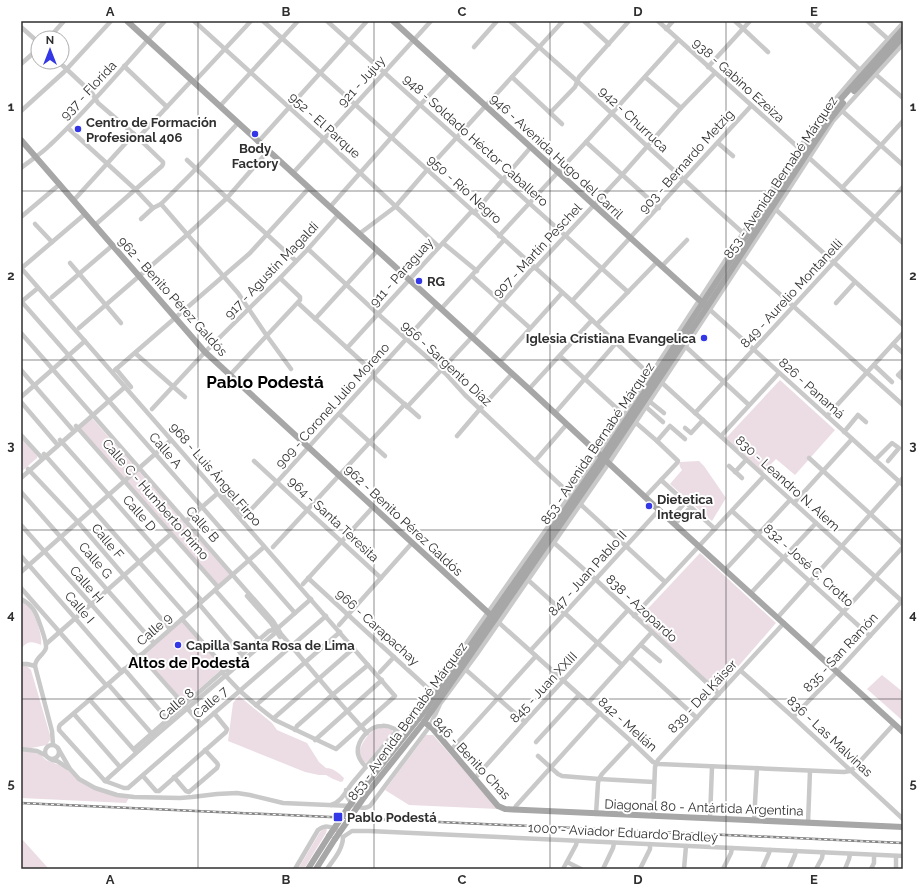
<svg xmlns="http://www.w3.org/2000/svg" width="924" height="890" font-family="Raleway,sans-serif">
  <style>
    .green { fill: #ecdde4 }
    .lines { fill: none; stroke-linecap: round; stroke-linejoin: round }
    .minor { stroke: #c9c9c9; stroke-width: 4.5 }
    .major { stroke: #a7a7a7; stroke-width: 6 }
    .rail-casing { stroke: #848484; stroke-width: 2.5 }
    .rail { stroke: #fff; stroke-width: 1; stroke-dasharray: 3; stroke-linecap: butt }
    .major-bridge { stroke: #a7a7a7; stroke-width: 6 }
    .grid { fill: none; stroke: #2f2f2f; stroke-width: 1; stroke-opacity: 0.55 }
    .poi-dot { fill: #3337e5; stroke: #fff; stroke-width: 1.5 }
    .labels { text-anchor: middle; stroke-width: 4; stroke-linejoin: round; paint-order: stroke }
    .street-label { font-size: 13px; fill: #2f2f2f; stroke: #fff }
    .poi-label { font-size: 13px; font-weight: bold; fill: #2f2f2f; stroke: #fff; text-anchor: start }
    .quarter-label { font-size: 15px; font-weight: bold; fill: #000; stroke: #fff }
    .district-label { font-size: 17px; font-weight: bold; fill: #000; stroke: #fff }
    .neatline { fill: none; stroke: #2f2f2f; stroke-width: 1.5 }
    .grid-label { font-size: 13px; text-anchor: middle; font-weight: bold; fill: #2f2f2f }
  </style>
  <rect width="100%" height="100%" fill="#fff"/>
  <g class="green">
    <path d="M780,380L835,430L795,475L776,459L763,472L726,438Z"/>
    <path d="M91,417L231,576L218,587L78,428Z"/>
    <path d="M21,437L37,456V458L21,472Z"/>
    <path d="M699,461L704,466L726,498L712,521L670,484L682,470L680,467L679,462Z"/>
    <path d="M700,553L776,623L717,691L640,617Z"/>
    <path d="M21,601C24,603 28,606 31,610C36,617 43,637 41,645C31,641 28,641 21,649Z"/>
    <path d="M182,621L223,668L184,702L144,656V654Z"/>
    <path d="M21,666H27L31,670L50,735V740L47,745L26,749H21Z"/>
    <path d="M882,675L903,692V721L867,689Z"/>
    <path d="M239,696L272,723L277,730L307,743L319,762L326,768C333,768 339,773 344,778L343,781L341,782L333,779L326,775H319L305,772L228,741L233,703Z"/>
    <path d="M384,727L392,730L393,732L366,763C352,754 365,737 374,730C377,729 380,728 384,727Z"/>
    <path d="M426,735H433L498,809L409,805L385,790Z"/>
    <path d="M21,751H30L41,755L46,760L59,765L67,769L81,782L129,798L126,803L21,798Z"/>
    <path d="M324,829H327L326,833L304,869H298L320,832Z"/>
    <path d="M21,838L49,869H21Z"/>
  </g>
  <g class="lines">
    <g class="minor">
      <path d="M194,21L324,139L439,247"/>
      <path d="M263,21L572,301L650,375"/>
      <path d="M327,21L628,292"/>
      <path d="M510,21L577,81L647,146L743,233"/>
      <path d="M584,21L609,44"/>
      <path d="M658,21L801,150"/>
      <path d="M735,21L768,52"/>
      <path d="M807,21L860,70"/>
      <path d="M868,21L888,39"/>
      <path d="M21,27L38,42"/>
      <path d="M815,28L821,21"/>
      <path d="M666,29L673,21"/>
      <path d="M49,38L64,21"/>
      <path d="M474,47L497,21"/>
      <path d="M59,62L92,93L98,103L134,134L163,162V164L162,166L95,225"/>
      <path d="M21,64L38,49"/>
      <path d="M124,66L167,107"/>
      <path d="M708,67L750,21"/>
      <path d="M874,73L903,98"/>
      <path d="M512,77L562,124"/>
      <path d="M645,77L681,108"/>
      <path d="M194,82L251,21"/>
      <path d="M220,106L298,21"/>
      <path d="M840,109L903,165"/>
      <path d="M21,111L64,72L111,21"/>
      <path d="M550,113L575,87L579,77L629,21"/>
      <path d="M68,128L135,189L153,208"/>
      <path d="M138,138L192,80"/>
      <path d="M258,142L367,21"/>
      <path d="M586,142L659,208"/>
      <path d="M718,143L733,156"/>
      <path d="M807,156L903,243"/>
      <path d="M187,160L227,198L296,261"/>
      <path d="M21,168C31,160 41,154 50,145C91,107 127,62 165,21"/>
      <path d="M293,173L431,21"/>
      <path d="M842,188L903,121"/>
      <path d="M74,200L134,134"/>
      <path d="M161,204L238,293L267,336L291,369"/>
      <path d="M330,207L420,105L450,73"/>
      <path d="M774,208L903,325"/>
      <path d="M474,213L531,147"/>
      <path d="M21,217L60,184"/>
      <path d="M141,219L153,208L161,204L191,174L238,123"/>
      <path d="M35,224L52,242"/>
      <path d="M359,234L395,207L427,170L563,21"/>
      <path d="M499,236L586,142L678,40"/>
      <path d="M443,243L477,271"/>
      <path d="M308,249L378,314L446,374L465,395L571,495"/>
      <path d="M741,259L903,405"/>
      <path d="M70,263L121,323"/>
      <path d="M24,266L85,214"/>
      <path d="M662,266L687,240"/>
      <path d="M21,268L395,696L394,697L336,749L275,720L256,705L240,691L222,672"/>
      <path d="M472,276L530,328"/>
      <path d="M52,297L113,245"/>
      <path d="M21,301L202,507L295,613"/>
      <path d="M572,301L751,106"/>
      <path d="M21,302L38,288"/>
      <path d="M298,303L371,370L376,379L419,417"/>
      <path d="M836,303L855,282"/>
      <path d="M708,308L903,485"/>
      <path d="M441,309L504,240"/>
      <path d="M315,319L377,251"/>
      <path d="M597,324L657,262"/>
      <path d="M79,328L188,234L227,198L268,151"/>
      <path d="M21,333L273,621L281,634L332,694L367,733"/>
      <path d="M893,344L903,353"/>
      <path d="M685,346L749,405"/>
      <path d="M347,348L472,211"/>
      <path d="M135,353L185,397"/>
      <path d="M560,356L624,415"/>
      <path d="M500,362L562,293"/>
      <path d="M874,365L892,382"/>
      <path d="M116,369L131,387"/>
      <path d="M21,370L72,429"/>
      <path d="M115,370L250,253L309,188"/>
      <path d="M903,370L898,375L903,379"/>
      <path d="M230,375L300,300V297L280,278"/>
      <path d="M660,381L903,602"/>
      <path d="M529,389L592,320"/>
      <path d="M21,397L85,341"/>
      <path d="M649,401L664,413"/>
      <path d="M21,402L56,443"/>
      <path d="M645,406L663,422"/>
      <path d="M407,407L472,337L531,270L537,266L622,175L681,108L715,73"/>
      <path d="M152,409L205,352L280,278L308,249L338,215"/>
      <path d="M555,413L616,343"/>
      <path d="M695,413L903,187"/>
      <path d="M339,414L385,456"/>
      <path d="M827,416L903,333"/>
      <path d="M635,422L657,441L678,461L677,463L645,497"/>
      <path d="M76,426L218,587"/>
      <path d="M685,428L691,433L703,420"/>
      <path d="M844,432L858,415L866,422"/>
      <path d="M21,435L41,457"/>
      <path d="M457,436L480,409L512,374"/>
      <path d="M721,436L779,373"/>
      <path d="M60,440L109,495L202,601"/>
      <path d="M657,441L670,426L685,439"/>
      <path d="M44,454L186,615"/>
      <path d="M809,458L901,542L903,545"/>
      <path d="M875,460L892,443L899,448L888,461"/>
      <path d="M254,461L381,578"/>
      <path d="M535,461L567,424"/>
      <path d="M729,466L742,478"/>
      <path d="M28,469L78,522L170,629"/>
      <path d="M735,472L746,460"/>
      <path d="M21,478L125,387"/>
      <path d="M661,480L715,529"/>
      <path d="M21,492L154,643"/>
      <path d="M224,494L244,516"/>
      <path d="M578,502L665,582"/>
      <path d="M794,503L852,439"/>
      <path d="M732,511L870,636"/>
      <path d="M243,518L277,482L437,305"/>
      <path d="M670,519L683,505"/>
      <path d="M186,521L218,493"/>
      <path d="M675,524L688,510"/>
      <path d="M21,525L138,657"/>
      <path d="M552,541L595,579L719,694"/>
      <path d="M264,547L108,684L60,725L59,727V730L105,781L124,788H128L326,616"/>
      <path d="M273,547L405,404"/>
      <path d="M21,556L122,672"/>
      <path d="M725,570L790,500"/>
      <path d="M21,572L171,440"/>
      <path d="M308,578L432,692"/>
      <path d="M527,579L622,665"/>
      <path d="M303,584L373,507"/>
      <path d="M21,588L106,685"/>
      <path d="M215,590L260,641"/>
      <path d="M751,593L816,523"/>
      <path d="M247,596L271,623L280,637"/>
      <path d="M21,599C25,601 30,605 33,609C37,614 47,642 46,648C44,655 35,658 35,666L52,731L53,745"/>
      <path d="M199,604L243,656"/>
      <path d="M634,616L764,476"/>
      <path d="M778,617L903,478"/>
      <path d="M182,619L227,670"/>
      <path d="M497,621L632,742L653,762L659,764L844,772L850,771L854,768L894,724"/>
      <path d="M339,625L412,543"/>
      <path d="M46,644L171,534"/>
      <path d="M641,645L660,661"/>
      <path d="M811,647L903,547"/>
      <path d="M531,650L659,510"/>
      <path d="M140,655L201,724"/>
      <path d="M630,657L697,718"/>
      <path d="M21,664H27L35,666"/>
      <path d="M124,669L169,721"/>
      <path d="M465,669L525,722"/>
      <path d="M741,671L793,717L903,819"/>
      <path d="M380,672L394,657"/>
      <path d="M108,684L153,735"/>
      <path d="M90,700L135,751"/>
      <path d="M588,703L652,632"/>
      <path d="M256,705L340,632"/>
      <path d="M74,714L120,767"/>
      <path d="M793,717L837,672L902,601"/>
      <path d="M274,718L354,648"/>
      <path d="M295,730L297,726L331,696L368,665"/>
      <path d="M315,740L382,680"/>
      <path d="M536,742L579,695"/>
      <circle cx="52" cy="752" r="7"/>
      <path d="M58,748L70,769L79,779L95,788L117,795L134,797L180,798L192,797L217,794L237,793L250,795L283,803L351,806"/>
      <path d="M21,749L37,751L45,755"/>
      <path d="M134,749L269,631L276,629"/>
      <path d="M451,750L536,656"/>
      <path d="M538,756L558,774L562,776L599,779L654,782"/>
      <path d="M52,760L57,761L68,768"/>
      <path d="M366,767C362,763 359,759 358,754C356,741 369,726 382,726C388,725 392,728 397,730"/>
      <path d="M143,776L156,791H159L226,732L227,729L214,713"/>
      <path d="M174,777L186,791L189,792L217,768L218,765L217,763L205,750"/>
      <path d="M475,778L525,722L628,610"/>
      <path d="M105,781L154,737L274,634L278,628L311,599"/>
      <path d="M346,790C346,802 359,812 370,806L430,726L440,704L477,654L609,463L776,209L833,121L903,44"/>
      <path d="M331,805C342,802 347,789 354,781C373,759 391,736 411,715C417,708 425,702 430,695L599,454L743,233L816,123L833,102L860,70L903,23"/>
      <path d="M514,810L516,806L600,713"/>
      <path d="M596,814L598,783L599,779L602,774L632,742"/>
      <path d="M653,816L655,767L658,760L784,623"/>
      <path d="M710,818L712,767"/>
      <path d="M754,820L757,768"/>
      <path d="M808,823L810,771"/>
      <path d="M343,837L352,831H369L903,856"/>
      <path d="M567,862L581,869"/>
      <path d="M295,869L318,830C325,825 330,826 337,830"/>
      <path d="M327,869C334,859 343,849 343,837"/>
      <path d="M563,869L576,845L577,841"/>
      <path d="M603,869L613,848L614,843"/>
      <path d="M640,869L650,849V844"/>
      <path d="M684,869L686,846"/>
      <path d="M723,869L731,853L732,848"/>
      <path d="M762,869L769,853L770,850"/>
      <path d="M789,869L795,855L796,851"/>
      <path d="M816,869L822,858L823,852"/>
      <path d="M845,869L849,859L850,854"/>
      <path d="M871,869L874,863V855"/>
      <path d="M896,869V856"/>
    </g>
    <g class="major">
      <path d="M127,21L437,305L529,389L659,510L903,732"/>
      <path d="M393,21L594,205L706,306"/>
      <path d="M854,91L903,37"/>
      <path d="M21,140L205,352L494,618"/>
      <path d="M412,713L418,719"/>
      <path d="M424,722L433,729L498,806L505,809L903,827"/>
      <path d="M365,796L424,722L601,466L707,307L806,155L829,121L843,103"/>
      <path d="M352,802L424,712L602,457L802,151L832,109L903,29"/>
      <path d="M308,869L329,836"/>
      <path d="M316,869L335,839"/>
    </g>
    <defs>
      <path id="rail" d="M21,803L903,843"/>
    </defs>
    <use href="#rail" class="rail-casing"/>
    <use href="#rail" class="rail"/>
    <g class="major-bridge">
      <path d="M329,836L352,802"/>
      <path d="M335,839L365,796"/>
    </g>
  </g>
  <path class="grid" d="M198,21V869M374,21V869M550,21V869M726,21V869M21,191H903M21,360H903M21,530H903M21,699H903"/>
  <g class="poi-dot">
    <circle cx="78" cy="129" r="4"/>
    <circle cx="255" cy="134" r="4"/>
    <circle cx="419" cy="281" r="4"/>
    <circle cx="704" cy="338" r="4"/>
    <circle cx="649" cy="506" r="4"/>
    <circle cx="178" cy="645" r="4"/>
    <rect x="333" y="812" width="10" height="10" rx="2"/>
  </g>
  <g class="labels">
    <g class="street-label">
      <text transform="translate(739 80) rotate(42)" y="5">938 - Gabino Ezeiza</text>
      <text transform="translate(361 81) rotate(-48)" y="5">921 - Jujuy</text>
      <text transform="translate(88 90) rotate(-47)" y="5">937 - Florida</text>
      <text transform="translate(634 119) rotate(43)" y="5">942 - Churruca</text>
      <text transform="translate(325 125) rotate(42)" y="5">952 - El Parque</text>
      <text transform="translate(476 140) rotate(42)" y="5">948 - Soldado Héctor Caballero</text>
      <text transform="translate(557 156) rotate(43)" y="5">946 - Avenida Hugo del Carril</text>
      <text transform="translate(686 161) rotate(-48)" y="5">903 - Bernardo Metzig</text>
      <text transform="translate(780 177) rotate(-56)" y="5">853 - Avenida Bernabé Márquez</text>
      <text transform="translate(465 189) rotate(42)" y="5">950 - Río Negro</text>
      <text transform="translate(537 250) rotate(-47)" y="5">907 - Martín Peschel</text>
      <text transform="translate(271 270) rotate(-46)" y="5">917 - Agustín Magaldi</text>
      <text transform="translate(401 272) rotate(-48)" y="5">911 - Paraguay</text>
      <text transform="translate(791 293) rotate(-47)" y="5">849 - Aurelio Montanelli</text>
      <text transform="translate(173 296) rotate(48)" y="5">962 - Benito Pérez Galdós</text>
      <text transform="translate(447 363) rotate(43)" y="5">956 - Sargento Díaz</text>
      <text transform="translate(812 388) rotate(42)" y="5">826 - Panamá</text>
      <text transform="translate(332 405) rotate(-48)" y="5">909 - Coronel Julio Moreno</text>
      <text transform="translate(597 443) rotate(-56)" y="5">853 - Avenida Bernabé Márquez</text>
      <text transform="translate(166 450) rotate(49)" y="5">Calle A</text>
      <text transform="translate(216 474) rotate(49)" y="5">968 - Luis Ángel Firpo</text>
      <text transform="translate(788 483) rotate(42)" y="5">830 - Leandro N. Alem</text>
      <text transform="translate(156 499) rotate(49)" y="5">Calle C - Humberto Primo</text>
      <text transform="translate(140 513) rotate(49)" y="5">Calle D</text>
      <text transform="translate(334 519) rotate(43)" y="5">964 - Santa Teresita</text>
      <text transform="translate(404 520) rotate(43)" y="5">962 - Benito Pérez Galdós</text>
      <text transform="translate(203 524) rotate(49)" y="5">Calle B</text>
      <text transform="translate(108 541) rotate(50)" y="5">Calle F</text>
      <text transform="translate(96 560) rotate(49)" y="5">Calle G</text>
      <text transform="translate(809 565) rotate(42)" y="5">832 - José C. Crotto</text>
      <text transform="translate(587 573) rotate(-48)" y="5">847 - Juan Pablo II</text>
      <text transform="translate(87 584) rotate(49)" y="5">Calle H</text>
      <text transform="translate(80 607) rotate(49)" y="5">Calle I</text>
      <text transform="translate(642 608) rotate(43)" y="5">838 - Azopardo</text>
      <text transform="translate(378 627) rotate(42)" y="5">966 - Carapachay</text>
      <text transform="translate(154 629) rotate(-41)" y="5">Calle 9</text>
      <text transform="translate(840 652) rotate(-47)" y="5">835 - San Ramón</text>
      <text transform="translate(543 687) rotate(-47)" y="5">845 - Juan XXIII</text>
      <text transform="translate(702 696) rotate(-47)" y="5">839 - Del Káiser</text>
      <text transform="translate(210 702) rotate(-41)" y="5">Calle 7</text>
      <text transform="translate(176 704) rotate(-41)" y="5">Calle 8</text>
      <text transform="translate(407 721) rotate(-54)" y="5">853 - Avenida Bernabé Márquez</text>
      <text transform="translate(628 724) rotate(42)" y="5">842 - Melián</text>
      <text transform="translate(830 736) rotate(43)" y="5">836 - Las Malvinas</text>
      <text transform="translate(472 758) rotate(47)" y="5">846 - Benito Chas</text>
      <text transform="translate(704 807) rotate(2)" y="5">Diagonal 80 - Antártida Argentina</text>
      <text transform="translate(623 832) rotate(3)" y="5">1000 - Aviador Eduardo Bradley</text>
    </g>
    <g class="poi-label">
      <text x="86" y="127">Centro de Formación<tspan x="86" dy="15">Profesional 406</tspan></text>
      <text x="255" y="153" text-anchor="middle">Body<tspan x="255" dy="15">Factory</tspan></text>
      <text x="427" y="286">RG</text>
      <text x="696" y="343" text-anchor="end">Iglesia Cristiana Evangelica</text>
      <text x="657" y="504">Dietetica<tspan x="657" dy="15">Integral</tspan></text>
      <text x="186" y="650">Capilla Santa Rosa de Lima</text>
      <text x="347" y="822">Pablo Podestá</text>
    </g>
    <g class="quarter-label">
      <text x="189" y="668">Altos de Podestá</text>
    </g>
    <g class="district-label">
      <text x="265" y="388">Pablo Podestá</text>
    </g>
  </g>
  <rect width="924" height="890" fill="none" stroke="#ffffff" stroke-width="44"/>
  <g transform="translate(50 50)"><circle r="19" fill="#ffffff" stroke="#acacac"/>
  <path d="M0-3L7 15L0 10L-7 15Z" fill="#3337e5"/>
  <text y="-6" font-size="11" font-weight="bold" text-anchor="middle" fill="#2f2f2f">N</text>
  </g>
  <rect x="22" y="22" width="880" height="846" class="neatline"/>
  <g class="grid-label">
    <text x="110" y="16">A</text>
    <text x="286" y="16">B</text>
    <text x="462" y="16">C</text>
    <text x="638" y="16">D</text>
    <text x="814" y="16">E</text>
    <text x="11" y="111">1</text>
    <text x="913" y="111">1</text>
    <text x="11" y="280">2</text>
    <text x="913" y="280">2</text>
    <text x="11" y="450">3</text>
    <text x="913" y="450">3</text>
    <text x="11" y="619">4</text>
    <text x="913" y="619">4</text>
    <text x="11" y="788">5</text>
    <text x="913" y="788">5</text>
    <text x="110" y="884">A</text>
    <text x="286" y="884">B</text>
    <text x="462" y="884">C</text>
    <text x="638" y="884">D</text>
    <text x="814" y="884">E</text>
  </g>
</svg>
